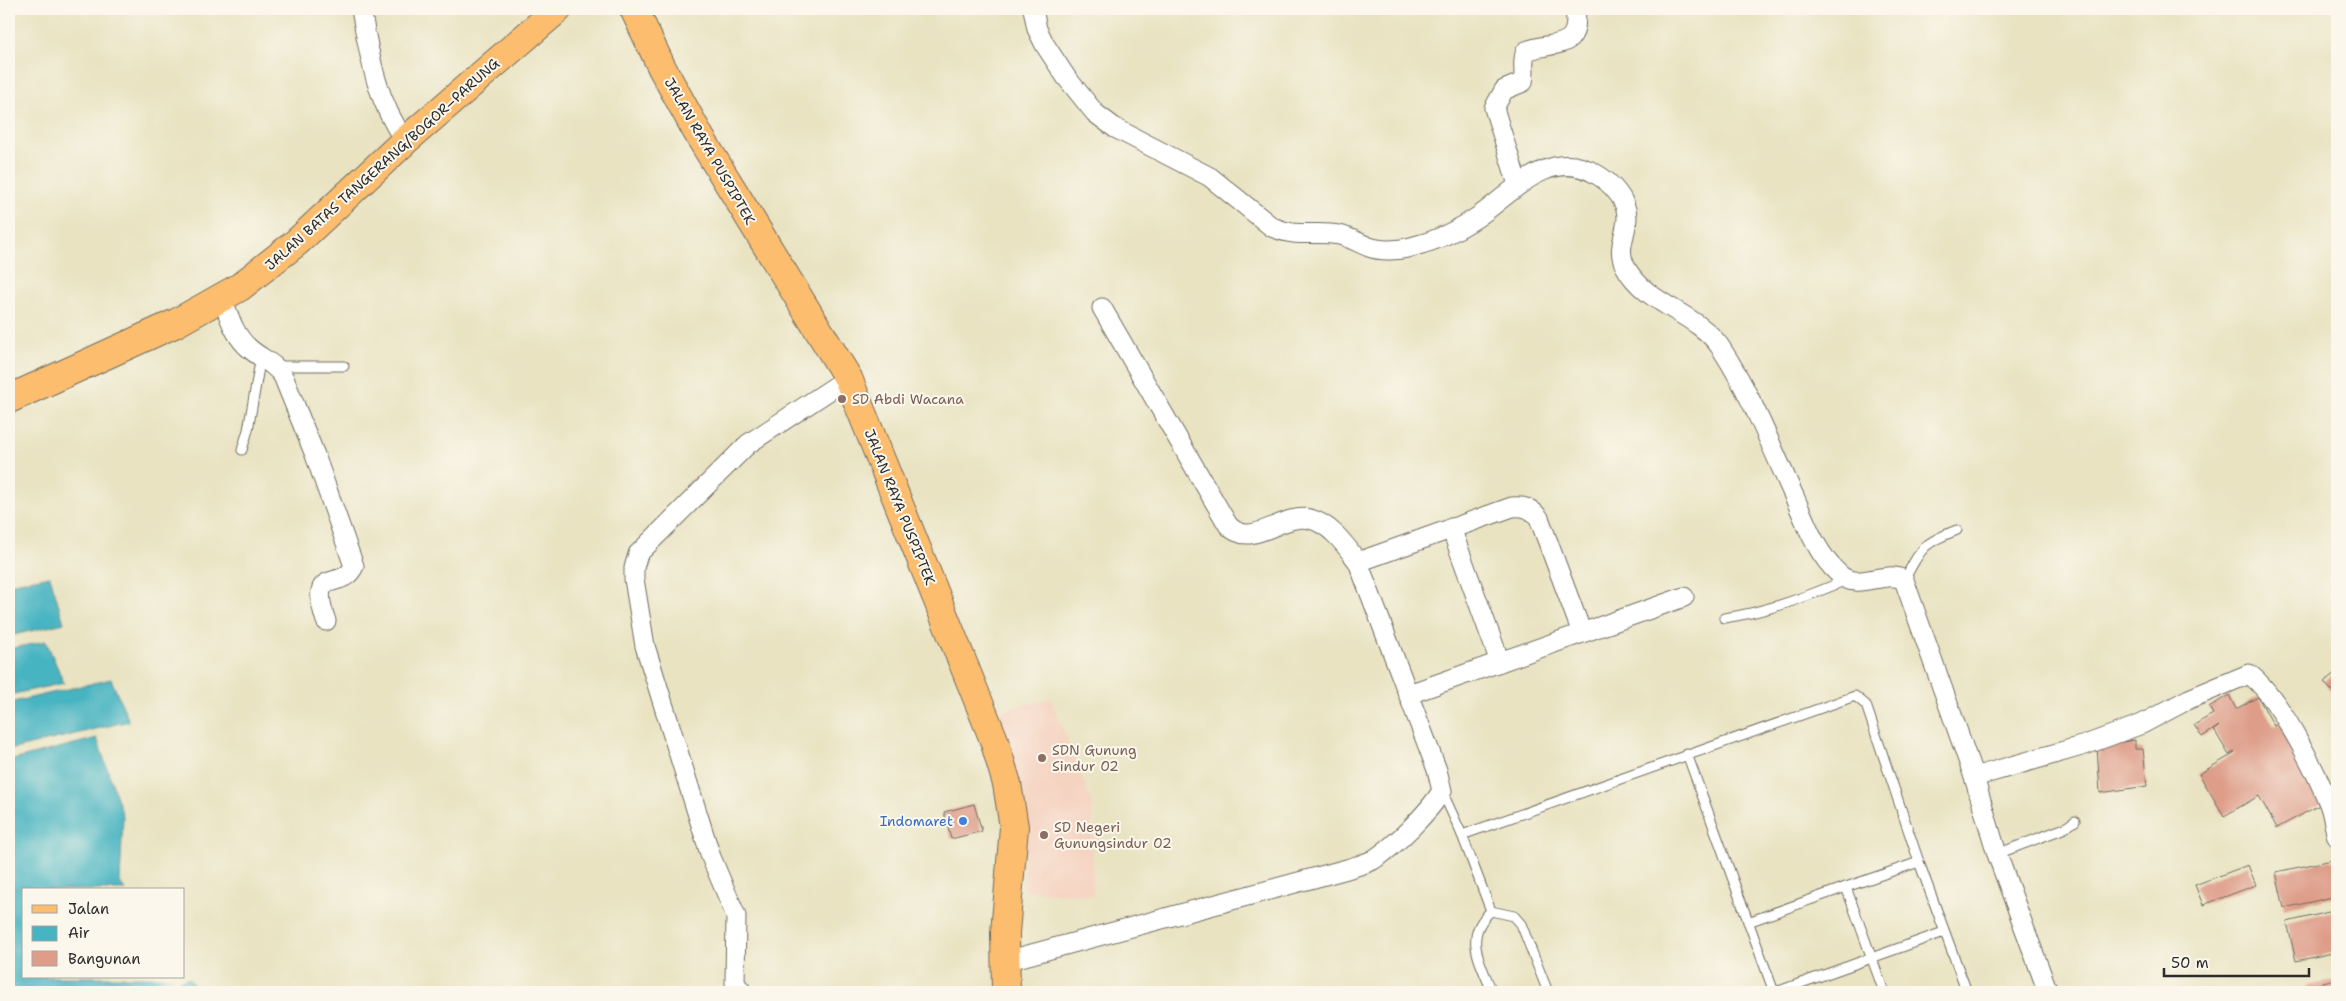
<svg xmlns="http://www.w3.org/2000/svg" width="2346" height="1001" font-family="'Shantell Sans',sans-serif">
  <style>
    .built { fill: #f5d3c1 }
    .water { fill: #46b4c1; stroke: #387076 }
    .building { fill: #de9d89 }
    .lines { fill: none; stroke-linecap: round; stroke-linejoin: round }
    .service-casing { stroke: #6e6b60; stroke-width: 11 }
    .minor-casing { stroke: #6e6b60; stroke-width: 21 }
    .primary-casing { stroke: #6e6b60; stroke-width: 30 }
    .service { stroke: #fff; stroke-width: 9 }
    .minor { stroke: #fff; stroke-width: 19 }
    .primary { stroke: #fcbd6e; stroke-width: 28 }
    .education-dot { fill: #8d6e63; stroke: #fbf7ec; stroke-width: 2 }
    .shop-dot { fill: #3f7fe0; stroke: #fbf7ec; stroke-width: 2 }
    .labels { text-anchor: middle; stroke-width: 4; stroke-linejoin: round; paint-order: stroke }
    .street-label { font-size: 14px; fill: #2b2b2b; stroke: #fbf7ec }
    .education-label { font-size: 14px; fill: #785e54; stroke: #fbf7ec; text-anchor: start }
    .shop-label { font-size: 14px; fill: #366cbe; stroke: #fbf7ec; text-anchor: end }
  </style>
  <rect width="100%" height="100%" fill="#fbf7ec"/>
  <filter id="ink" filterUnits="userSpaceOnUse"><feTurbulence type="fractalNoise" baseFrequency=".02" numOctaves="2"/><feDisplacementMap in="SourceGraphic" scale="10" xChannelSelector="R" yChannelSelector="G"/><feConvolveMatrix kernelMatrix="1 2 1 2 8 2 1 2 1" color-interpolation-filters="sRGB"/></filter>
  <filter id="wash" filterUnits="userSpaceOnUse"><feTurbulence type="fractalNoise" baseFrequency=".0096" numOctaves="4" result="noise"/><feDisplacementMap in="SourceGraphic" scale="20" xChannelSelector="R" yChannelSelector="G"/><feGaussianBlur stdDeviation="1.12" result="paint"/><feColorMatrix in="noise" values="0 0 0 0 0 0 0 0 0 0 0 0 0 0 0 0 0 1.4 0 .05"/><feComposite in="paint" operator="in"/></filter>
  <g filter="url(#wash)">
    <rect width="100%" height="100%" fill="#e9e3c2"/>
    <path class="built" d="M1051,698L1092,803L1093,896L1023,890L1028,808L993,713Z"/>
    <g class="water">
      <path d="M50,576L64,623L9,636V584Z"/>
      <path d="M46,641L64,683L9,695V649Z"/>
      <path d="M111,679L129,721L9,750V703Z"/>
      <path d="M97,738L123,816L120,882L125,890H24V977H173L125,992H9V761Z"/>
      <path d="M188,978L200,992H145Z"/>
    </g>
    <g id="blocks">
      <g class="building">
        <path d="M2337,671V697L2324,682Z"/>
        <path d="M2229,695L2236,709L2258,697L2274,726L2281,722L2325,802L2277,828L2259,796L2224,816L2199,774L2235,753L2234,752L2229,755L2214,730L2219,726L2202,737L2194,725L2213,714L2209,707Z"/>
        <path d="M2135,740V749H2143L2147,786L2100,793L2097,746Z"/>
        <path d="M974,804L982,831L951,839L944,812Z"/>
        <path d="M2337,859V896L2284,908L2276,872Z"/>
        <path d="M2248,865L2256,885L2203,905L2195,885Z"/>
        <path d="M2337,910V952L2296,961L2287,922Z"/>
        <path d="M2337,980V992H2308L2307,986Z"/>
      </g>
    </g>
  </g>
  <g filter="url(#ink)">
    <use href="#blocks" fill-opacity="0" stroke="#6e6b60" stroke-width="1"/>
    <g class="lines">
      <defs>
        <g id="service">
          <path d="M277,366H344"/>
          <path d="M242,450L248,430L261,356"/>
          <path d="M1904,580C1922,548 1921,544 1957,530"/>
          <path d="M1724,618C1767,612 1807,597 1846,580"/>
          <path d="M1687,754L1774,992"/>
          <path d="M1442,791L1462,835L1491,911L1514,916L1521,924L1548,992"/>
          <path d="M1462,835L1855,696L1866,705L1919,862L1967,992"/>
          <path d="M1997,854L2065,828L2075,821"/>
          <path d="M1491,911C1462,937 1481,962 1492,992"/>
          <path d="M1748,922L1846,887"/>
          <path d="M1776,992L1944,932"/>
          <path d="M1884,992L1846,887L1919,862"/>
        </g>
        <g id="minor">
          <path d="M361,9C370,58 376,99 405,141"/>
          <path d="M1033,9L1037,29L1045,45L1066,77L1095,113L1115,128L1210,177L1272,227C1300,239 1313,230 1339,235C1349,237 1359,243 1369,247C1383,252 1404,250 1418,245C1438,240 1459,229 1476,218C1512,194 1549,146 1596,174C1610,182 1627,199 1627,217C1627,234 1616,248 1625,266C1645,305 1697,312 1721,348C1751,394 1771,446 1794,496C1806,523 1816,553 1839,574C1858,592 1883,569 1904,580L1974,777L1997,854L2048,992"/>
          <path d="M1518,185L1494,108L1504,90L1523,82C1526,71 1521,62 1526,51C1555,40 1581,52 1575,9"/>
          <path d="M222,297C229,316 234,336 250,349C262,359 274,363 283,376L315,455L354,566C342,593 307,564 326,621"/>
          <path d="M1451,528L1500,662"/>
          <path d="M1358,562L1512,507C1525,506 1531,508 1539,518L1582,633"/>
          <path d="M1409,694L1684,597"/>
          <path d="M1974,777L2085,745L2142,724L2189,699L2249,674C2278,695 2315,769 2329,804C2333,814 2334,826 2337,837"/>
          <path d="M1006,961L1347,869C1356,866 1365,864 1373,860C1395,846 1428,813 1442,791L1437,770L1358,562C1346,546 1331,524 1310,519C1282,512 1251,551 1228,525L1102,308"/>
          <path d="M742,992L735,983L736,916L711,857L645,646L634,579V568L638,554L748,444L848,378"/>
        </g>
        <g id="primary">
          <path d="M634,9L662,68L700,137L848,378L994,740L1007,784L1014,827L1005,933L1006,992"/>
          <path d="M9,399L176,323L240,287L297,242L405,141L558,9"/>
        </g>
      </defs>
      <use href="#service" class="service-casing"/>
      <use href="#minor" class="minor-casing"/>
      <use href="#primary" class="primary-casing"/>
      <use href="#service" class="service"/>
      <use href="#minor" class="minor"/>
      <use href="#primary" class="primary"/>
    </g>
  </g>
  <g class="education-dot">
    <circle cx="842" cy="399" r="5"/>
    <circle cx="1042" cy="758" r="5"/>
    <circle cx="1044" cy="835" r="5"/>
  </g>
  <circle class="shop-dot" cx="963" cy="821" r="5"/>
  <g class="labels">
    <g class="street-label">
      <text transform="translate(710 151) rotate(60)" y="5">JALAN RAYA PUSPIPTEK</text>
      <text transform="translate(382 164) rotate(-42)" y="5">JALAN BATAS TANGERANG/BOGOR–PARUNG</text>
      <text transform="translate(900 507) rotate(68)" y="5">JALAN RAYA PUSPIPTEK</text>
    </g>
    <g class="education-label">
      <text x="852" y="404">SD Abdi Wacana</text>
      <text x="1052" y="755">SDN Gunung<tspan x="1052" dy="16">Sindur 02</tspan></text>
      <text x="1054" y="832">SD Negeri<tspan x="1054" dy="16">Gunungsindur 02</tspan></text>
    </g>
    <g class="shop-label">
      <text x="953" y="826">Indomaret</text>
    </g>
  </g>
  <rect width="2346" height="1001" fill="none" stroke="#fbf7ec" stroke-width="30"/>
  <rect x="22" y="888" width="162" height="90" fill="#fbf7ec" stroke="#a8a59f"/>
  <rect x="32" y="905" width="25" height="8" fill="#fcbd6e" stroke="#a8a59f"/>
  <text x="68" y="914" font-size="15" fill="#2b2b2b">Jalan</text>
  <rect x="32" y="926" width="25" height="15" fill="#46b4c1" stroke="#a8a59f"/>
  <text x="68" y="938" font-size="15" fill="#2b2b2b">Air</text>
  <rect x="32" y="951" width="25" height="15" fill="#de9d89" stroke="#a8a59f"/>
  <text x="68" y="964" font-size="15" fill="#2b2b2b">Bangunan</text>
  <path d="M2164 968v8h145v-8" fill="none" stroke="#2b2b2b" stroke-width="2.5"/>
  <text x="2171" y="968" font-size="15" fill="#2b2b2b" stroke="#fbf7ec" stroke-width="4" paint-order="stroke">50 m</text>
</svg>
